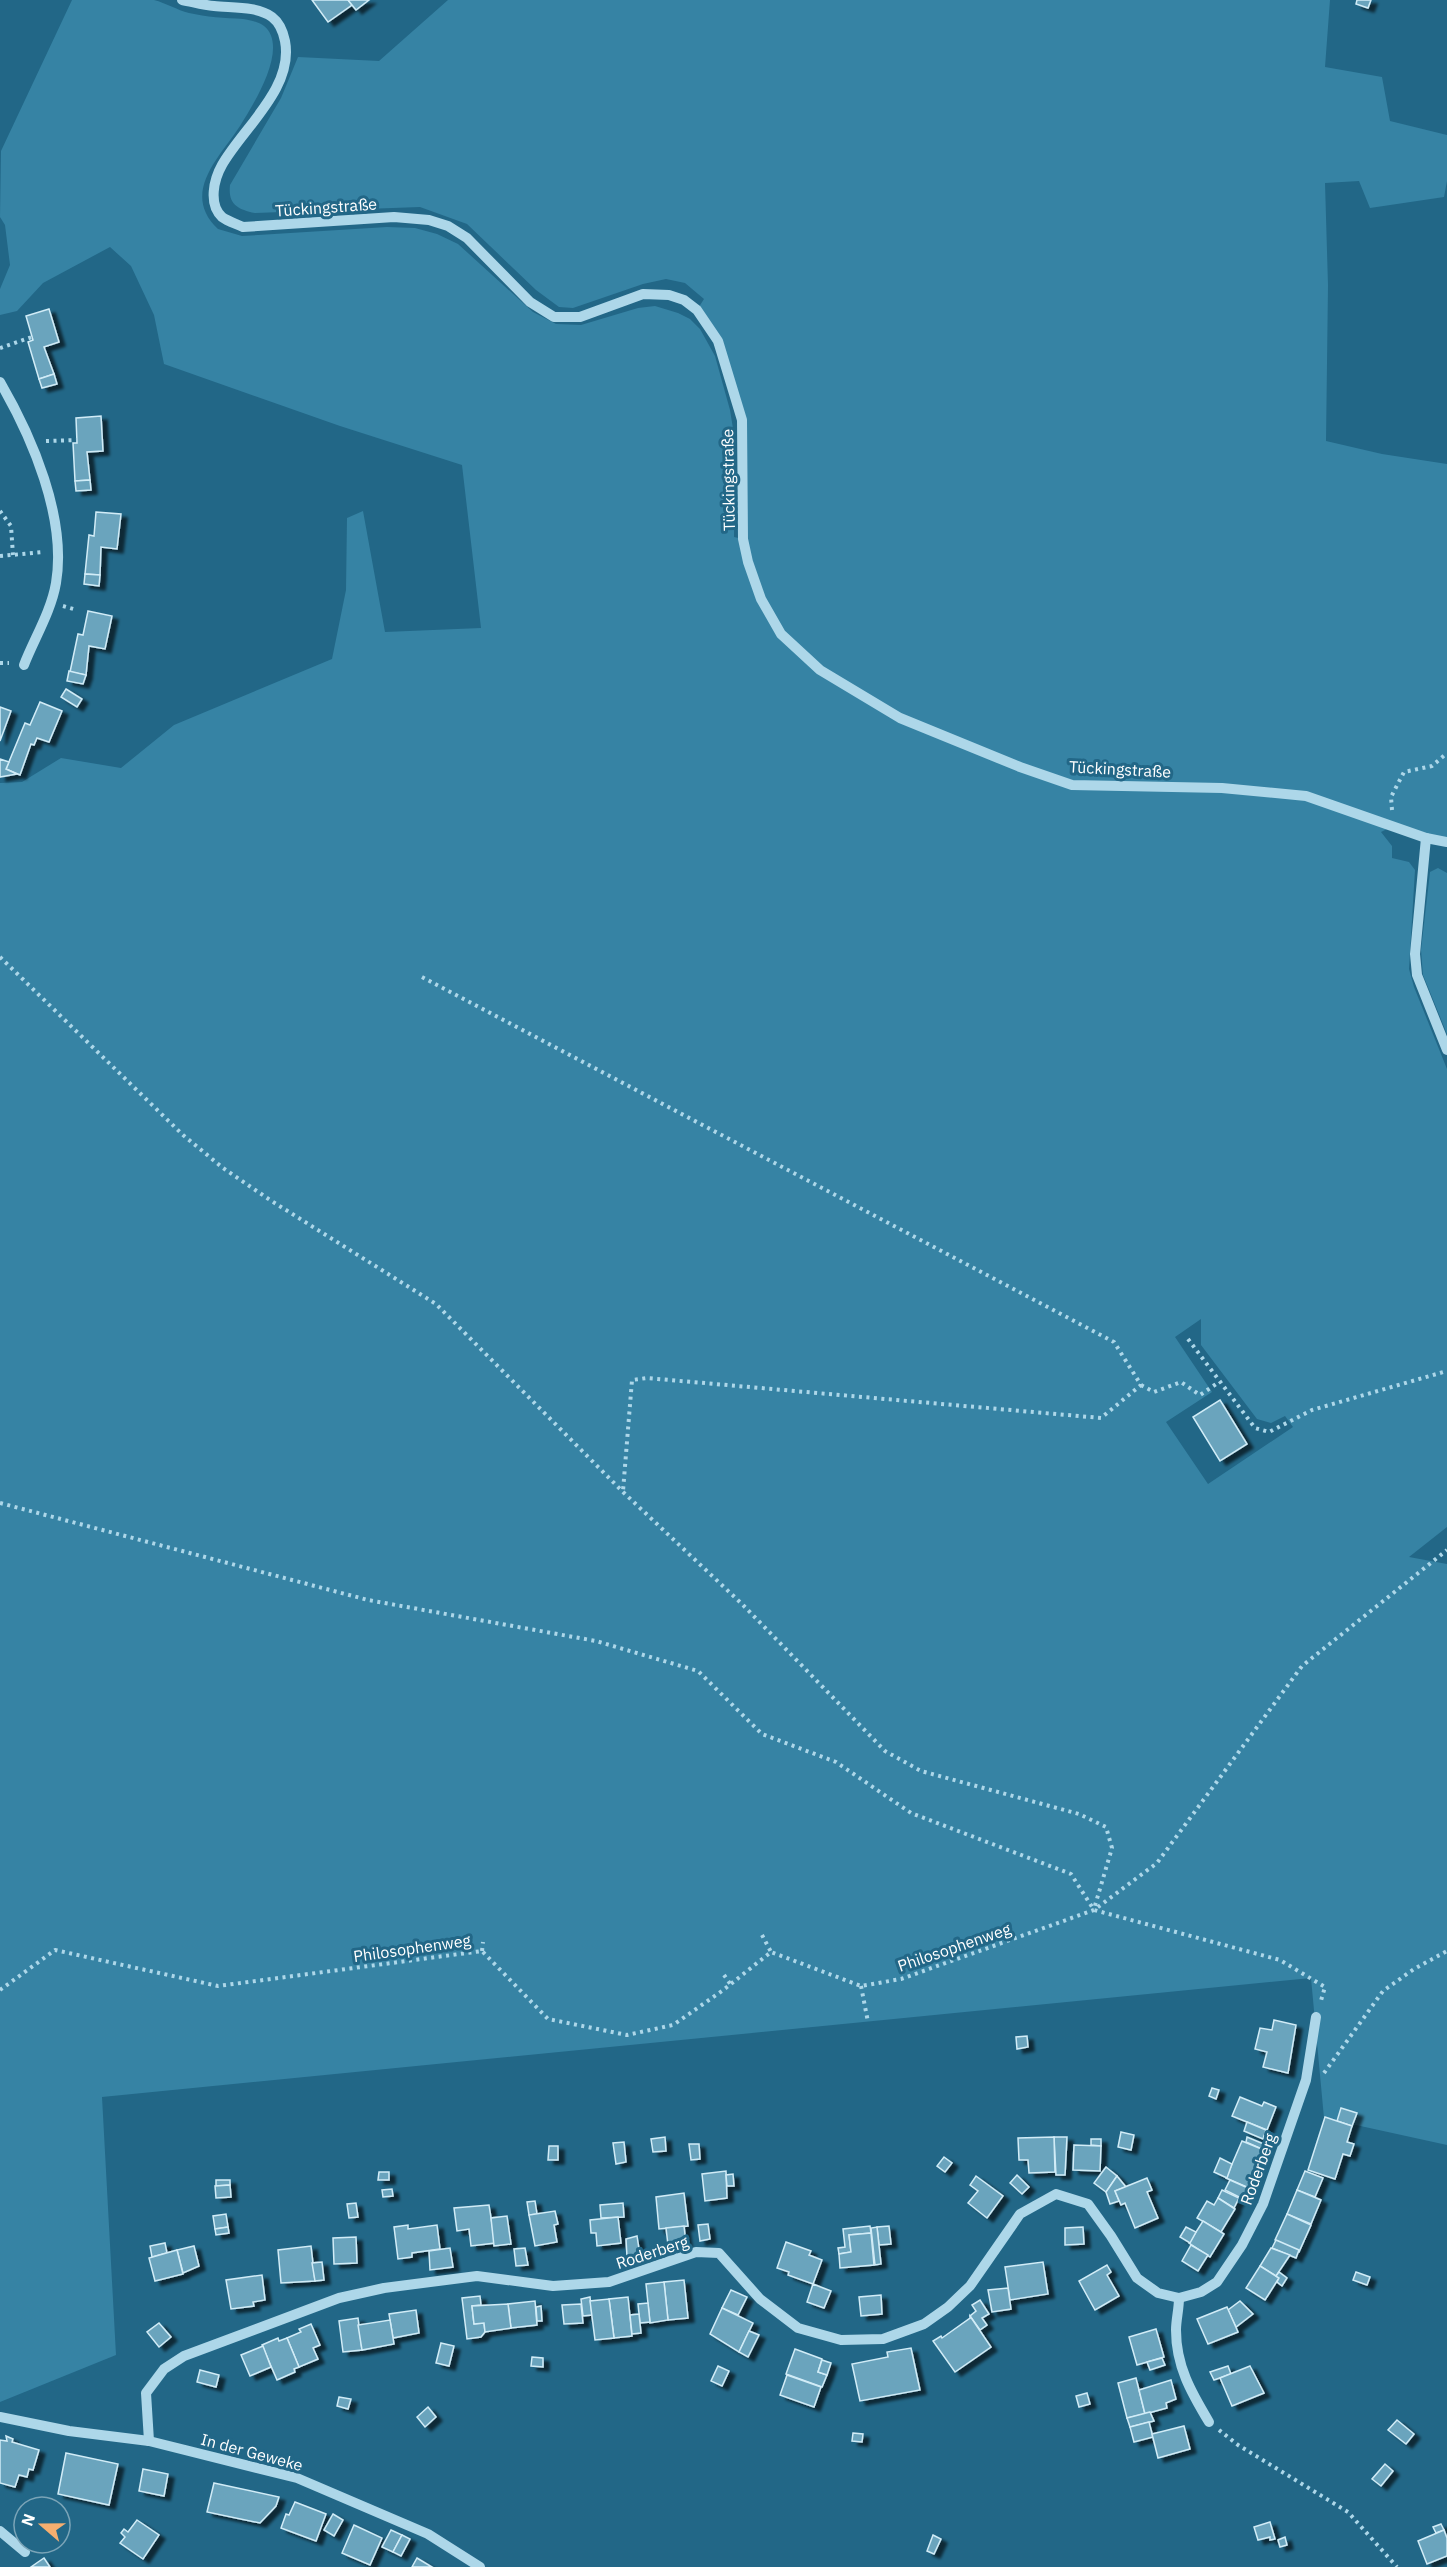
<svg xmlns="http://www.w3.org/2000/svg" width="1447" height="2567" font-family="'IBM Plex Sans',sans-serif">
  <style>
    .green { fill: #3683a4; fill-rule: evenodd }
    .building { fill: #6ba4bd; stroke: #d1ecf7; stroke-width: 1.5; filter: url(#shadow) }
    .lines { fill: none; stroke-linecap: round; stroke-linejoin: round }
    .path { stroke: #add7e9; stroke-width: 4; stroke-dasharray: 3 4.5; stroke-linecap: butt }
    .minor { stroke: #add7e9; stroke-width: 10 }
    .labels { text-anchor: middle; stroke-width: 6; stroke-linejoin: round; paint-order: stroke }
    .street-label { font-size: 16px; fill: #fff; stroke: #226787 }
  </style>
  <defs>
    <filter id="shadow"><feDropShadow dx="6" dy="4" stdDeviation="1.5" flood-color="#0009"/></filter>
  </defs>
  <rect width="100%" height="100%" fill="#226787"/>
  <g class="green">
    <path d="M72,0C92,0 112,0 132,0C139,0 148,0 154,0C166,3 177,10 189,13C206,17 225,18 243,19C250,20 259,22 264,26C290,47 253,105 240,126C220,157 180,193 218,229L242,236L387,227L415,228L437,234L458,244L533,312L556,324L581,325L638,308L655,306L678,313L690,319L700,329L715,356L730,410L735,441L734,537L743,539V446L731,379L697,310L704,299L685,283L666,279L643,284L573,308L559,307L536,290L467,224L420,207L255,213C237,209 228,204 230,185L281,98L298,57L379,61L448,0H1330L1325,67L1382,77L1390,121L1447,135V181L1444,197L1370,208L1359,181L1325,183L1328,285L1326,441L1382,454L1447,464V842L1393,826L1381,832L1392,846V858L1409,862L1415,870L1409,969L1414,987L1447,1069V1527L1409,1557L1447,1564V2145L1324,2118L1311,1978L102,2097L116,2355L0,2402V783L22,782L61,758L121,768L174,725L332,659L346,590L347,518L363,511L385,632L481,628L462,465L340,426L164,364L154,315L131,266L110,247L43,283L17,311L0,315V289L10,265L5,225L0,217L1,151ZM1201,1319V1345L1257,1419L1271,1423L1285,1416L1293,1427L1208,1484L1166,1422L1212,1392L1175,1337Z"/>
    <path d="M1438,868L1447,873V1034L1423,975L1421,950L1430,872Z"/>
  </g>
  <g class="building">
    <path d="M312,0H348L352,5L328,22Z"/>
    <path d="M348,0H369L356,10Z"/>
    <path d="M1357,0H1371L1368,8L1356,4Z"/>
    <path d="M49,309L59,342L44,347L54,374L39,379L28,342L33,340L26,316Z"/>
    <path d="M54,374L57,384L42,388L39,379Z"/>
    <path d="M101,416L103,451L87,452L90,480L75,481L73,443H77L76,418Z"/>
    <path d="M90,480L91,490L76,491L75,481Z"/>
    <path d="M96,512L121,514L117,549L101,547L100,575L85,574L89,535L94,536Z"/>
    <path d="M85,574L100,575L99,586L84,584Z"/>
    <path d="M88,611L112,616L105,649L89,646L86,675L70,672L78,634L83,635Z"/>
    <path d="M69,671L86,675L83,684L67,681Z"/>
    <path d="M66,689L82,699L77,707L61,697Z"/>
    <path d="M40,702L62,711L49,742L37,738L34,745L31,744L20,775L6,769L25,723L30,725Z"/>
    <path d="M0,707L11,711L0,741Z"/>
    <path d="M0,759L9,762L6,769L17,774L0,777Z"/>
    <path d="M1220,1400L1247,1444L1220,1461L1193,1417Z"/>
    <path d="M1274,2020L1296,2025L1288,2073L1263,2067L1267,2052L1255,2049L1260,2028L1272,2030Z"/>
    <path d="M1027,2036L1028,2047L1017,2049L1016,2037Z"/>
    <path d="M1212,2088L1219,2090L1216,2099L1209,2096Z"/>
    <path d="M1240,2097L1262,2106L1264,2102L1276,2107L1267,2130L1232,2116Z"/>
    <path d="M1341,2108L1357,2113L1352,2126L1337,2121Z"/>
    <path d="M1325,2117L1352,2126L1347,2142L1354,2144L1350,2156L1343,2154L1335,2179L1308,2170Z"/>
    <path d="M1247,2122L1266,2130L1263,2139L1244,2131Z"/>
    <path d="M1121,2132L1134,2135L1131,2150L1118,2147Z"/>
    <path d="M665,2137L666,2151L653,2152L651,2139Z"/>
    <path d="M1054,2137H1067L1065,2175H1056Z"/>
    <path d="M1054,2137L1055,2172L1029,2173L1028,2160H1019L1018,2138Z"/>
    <path d="M1247,2137L1266,2145L1264,2150L1246,2142Z"/>
    <path d="M1091,2139H1101V2146L1091,2145Z"/>
    <path d="M1242,2141L1264,2150L1249,2188L1226,2178Z"/>
    <path d="M624,2142L626,2162L616,2164L613,2143Z"/>
    <path d="M689,2144H699L700,2159L691,2160Z"/>
    <path d="M1074,2145L1101,2146L1100,2171L1073,2170Z"/>
    <path d="M549,2146H558V2160H548Z"/>
    <path d="M944,2157L952,2163L945,2172L937,2166Z"/>
    <path d="M1220,2158L1232,2164L1227,2178L1214,2172Z"/>
    <path d="M1106,2167L1117,2176L1106,2192L1094,2183Z"/>
    <path d="M726,2171L727,2198L705,2201L702,2174Z"/>
    <path d="M1305,2171L1323,2178L1315,2197L1297,2190Z"/>
    <path d="M379,2172H389V2180H378Z"/>
    <path d="M733,2174L734,2186H727L726,2175Z"/>
    <path d="M1017,2175L1029,2187L1022,2194L1010,2183Z"/>
    <path d="M976,2176L1003,2196L987,2218L968,2203L978,2191L970,2185Z"/>
    <path d="M1117,2176L1126,2187L1115,2191L1119,2201L1110,2204L1106,2192Z"/>
    <path d="M1147,2178L1152,2190L1147,2192L1158,2218L1135,2228L1125,2203L1121,2205L1115,2191Z"/>
    <path d="M216,2180H230V2185L216,2186Z"/>
    <path d="M1230,2180L1248,2188L1243,2199L1225,2190Z"/>
    <path d="M230,2185L231,2197L216,2198L215,2186Z"/>
    <path d="M392,2189L393,2196L383,2197L382,2190Z"/>
    <path d="M1222,2190L1239,2198L1234,2208L1218,2198Z"/>
    <path d="M1297,2190L1321,2200L1311,2224L1287,2214Z"/>
    <path d="M684,2193L688,2226L659,2229L656,2197Z"/>
    <path d="M1218,2198L1235,2209L1221,2232L1197,2218L1207,2201L1214,2205Z"/>
    <path d="M535,2201L537,2214L529,2215L527,2202Z"/>
    <path d="M356,2203L358,2217L349,2218L347,2204Z"/>
    <path d="M623,2203L624,2217L601,2218L600,2205Z"/>
    <path d="M489,2205L495,2243L471,2246L469,2229L457,2231L454,2208Z"/>
    <path d="M555,2211L558,2224L554,2225L557,2242L535,2246L529,2215Z"/>
    <path d="M226,2214L228,2227L215,2229L213,2216Z"/>
    <path d="M1287,2214L1311,2225L1299,2252L1275,2240Z"/>
    <path d="M507,2216L511,2244L494,2246L491,2218Z"/>
    <path d="M618,2217L621,2243L597,2246L596,2233H591L590,2220Z"/>
    <path d="M1203,2221L1224,2234L1210,2257L1189,2243Z"/>
    <path d="M708,2224L710,2239L700,2241L698,2225Z"/>
    <path d="M408,2225V2229L437,2225L440,2249L412,2253V2257L398,2259L394,2227Z"/>
    <path d="M684,2226L686,2243L668,2245L666,2228Z"/>
    <path d="M870,2226L871,2233L849,2235L851,2252L839,2254L838,2248L845,2247L843,2229Z"/>
    <path d="M889,2226L891,2244L879,2245L877,2227Z"/>
    <path d="M228,2227L229,2233L216,2235L215,2229Z"/>
    <path d="M877,2227L881,2264L875,2265L871,2228Z"/>
    <path d="M1083,2227L1084,2244L1065,2245V2228Z"/>
    <path d="M1186,2227L1196,2232L1190,2243L1180,2237Z"/>
    <path d="M871,2233L874,2265L840,2268L839,2254L851,2252L849,2235Z"/>
    <path d="M637,2236L640,2255L627,2257L626,2239Z"/>
    <path d="M356,2237L357,2263L334,2264L333,2238Z"/>
    <path d="M1276,2240L1299,2250L1296,2258L1272,2248Z"/>
    <path d="M786,2242L811,2251L809,2255L822,2260L813,2284L788,2275L789,2272L777,2268Z"/>
    <path d="M165,2243L167,2253L152,2257L150,2246Z"/>
    <path d="M1191,2245L1208,2255L1198,2271L1182,2261Z"/>
    <path d="M194,2246L199,2266L183,2273L177,2250Z"/>
    <path d="M311,2246L315,2281L281,2283L278,2250Z"/>
    <path d="M450,2248L453,2267L430,2270L429,2251Z"/>
    <path d="M525,2248L528,2265L516,2266L514,2249Z"/>
    <path d="M1271,2248L1290,2255L1276,2276L1260,2266Z"/>
    <path d="M177,2250L183,2274L155,2281L149,2258Z"/>
    <path d="M322,2262L324,2280L315,2281L312,2263Z"/>
    <path d="M1043,2262L1048,2294L1010,2300L1005,2267Z"/>
    <path d="M1107,2265L1111,2272L1107,2275L1119,2296L1095,2310L1079,2281Z"/>
    <path d="M1260,2266L1279,2278L1265,2300L1246,2288Z"/>
    <path d="M1279,2272L1287,2278L1282,2286L1277,2282L1279,2278L1276,2276Z"/>
    <path d="M1356,2272L1370,2277L1367,2285L1353,2280Z"/>
    <path d="M262,2275L265,2300L253,2302L254,2306L231,2309L226,2280Z"/>
    <path d="M684,2280L688,2318L668,2320L664,2282Z"/>
    <path d="M664,2282L668,2320L650,2323L646,2284Z"/>
    <path d="M813,2284L831,2291L824,2308L807,2302Z"/>
    <path d="M1008,2288L1011,2309L992,2312L988,2290Z"/>
    <path d="M731,2290L747,2297L738,2315L722,2308Z"/>
    <path d="M881,2295L882,2314L861,2316L859,2297Z"/>
    <path d="M480,2296L481,2305L472,2306L474,2324L484,2323L485,2332L481,2337L467,2339L462,2298Z"/>
    <path d="M590,2297L592,2315L583,2316L581,2299Z"/>
    <path d="M628,2297L632,2336L614,2338L609,2299Z"/>
    <path d="M609,2299L614,2338L595,2340L590,2301Z"/>
    <path d="M980,2300L989,2314L982,2318L987,2325L980,2330L970,2316L976,2311L972,2305Z"/>
    <path d="M535,2301L537,2325L511,2328L508,2304Z"/>
    <path d="M1240,2301L1253,2314L1236,2327L1228,2310Z"/>
    <path d="M648,2303L650,2322L640,2323L638,2304Z"/>
    <path d="M508,2304L511,2328L485,2332L484,2323L474,2324L472,2306Z"/>
    <path d="M581,2304L583,2323L564,2324L562,2305Z"/>
    <path d="M541,2306L542,2321H537L536,2307Z"/>
    <path d="M1227,2307L1238,2332L1208,2344L1197,2319Z"/>
    <path d="M722,2308L753,2323L739,2352L710,2334Z"/>
    <path d="M416,2310L419,2333L393,2338L389,2314Z"/>
    <path d="M639,2314L641,2333L632,2334L630,2315Z"/>
    <path d="M970,2316L991,2347L955,2372L933,2341L941,2336L942,2338L970,2318Z"/>
    <path d="M358,2318L362,2350L343,2352L339,2321Z"/>
    <path d="M390,2320L394,2344L362,2350L358,2325Z"/>
    <path d="M159,2323L171,2337L159,2347L147,2332Z"/>
    <path d="M311,2324L320,2345L313,2348L318,2359L299,2367L287,2338L301,2332L299,2329Z"/>
    <path d="M1156,2329L1164,2357L1137,2365L1129,2337Z"/>
    <path d="M749,2331L759,2335L748,2357L739,2352Z"/>
    <path d="M278,2338L279,2341L287,2338L299,2367L294,2369L295,2372L277,2380L262,2345Z"/>
    <path d="M441,2343L454,2346L449,2366L436,2363Z"/>
    <path d="M263,2346L271,2367L250,2376L241,2355Z"/>
    <path d="M911,2348L920,2390L860,2401L852,2364L888,2357L887,2352Z"/>
    <path d="M795,2349L822,2359L818,2372L827,2375L822,2387L786,2374Z"/>
    <path d="M532,2357L543,2358V2367L531,2366Z"/>
    <path d="M1162,2358L1165,2365L1150,2370L1147,2362Z"/>
    <path d="M822,2360L831,2363L827,2375L818,2372Z"/>
    <path d="M718,2366L729,2371L722,2386L711,2381Z"/>
    <path d="M1228,2366L1231,2374L1214,2380L1210,2372Z"/>
    <path d="M1250,2366L1264,2393L1232,2406L1220,2378Z"/>
    <path d="M200,2370L219,2375L216,2387L197,2382Z"/>
    <path d="M787,2375L821,2387L814,2407L780,2395Z"/>
    <path d="M1136,2378L1145,2414L1127,2418L1118,2383Z"/>
    <path d="M1171,2380L1176,2399L1166,2403L1167,2408L1145,2414L1139,2390Z"/>
    <path d="M1087,2393L1090,2404L1079,2407L1076,2396Z"/>
    <path d="M339,2397L351,2399L348,2409L337,2406Z"/>
    <path d="M428,2407L436,2417L425,2427L417,2417Z"/>
    <path d="M1150,2412L1154,2421L1130,2427L1127,2418Z"/>
    <path d="M1397,2420L1414,2434L1406,2444L1388,2430Z"/>
    <path d="M1149,2422L1153,2437L1134,2442L1130,2427Z"/>
    <path d="M1184,2426L1190,2449L1158,2458L1152,2434Z"/>
    <path d="M853,2433L863,2434L862,2442L852,2441Z"/>
    <path d="M6,2436L13,2439L12,2442L39,2450L33,2470L29,2469L27,2477L19,2475L15,2487L0,2483V2440L7,2441Z"/>
    <path d="M66,2453L118,2464L109,2505L58,2494Z"/>
    <path d="M1385,2464L1393,2471L1381,2486L1372,2479Z"/>
    <path d="M143,2469L168,2474L164,2496L139,2491Z"/>
    <path d="M214,2483L279,2497L276,2506L260,2523L207,2512Z"/>
    <path d="M295,2502L326,2514L316,2541L281,2528L286,2514L289,2515Z"/>
    <path d="M333,2514L343,2520L334,2536L324,2530Z"/>
    <path d="M137,2520L159,2535L143,2559L120,2543L125,2537L121,2533L124,2529L128,2532Z"/>
    <path d="M1270,2522L1275,2539L1270,2540V2537L1258,2540L1254,2527Z"/>
    <path d="M1441,2524L1444,2530L1436,2533L1433,2527Z"/>
    <path d="M354,2525L382,2538L370,2565L342,2553Z"/>
    <path d="M391,2530L402,2535L393,2552L382,2547Z"/>
    <path d="M1444,2530L1447,2538V2556L1427,2564L1418,2541Z"/>
    <path d="M402,2535L410,2539L401,2556L393,2552Z"/>
    <path d="M933,2535L941,2539L934,2554L927,2551Z"/>
    <path d="M1285,2537L1287,2545L1280,2547L1278,2540Z"/>
    <path d="M44,2558L50,2567H31Z"/>
    <path d="M417,2558L432,2567H412Z"/>
  </g>
  <g class="lines">
    <g class="path">
      <path d="M0,348L32,337"/>
      <path d="M46,441L77,440"/>
      <path d="M0,511L11,526L13,555"/>
      <path d="M0,556L44,552"/>
      <path d="M63,606L77,610"/>
      <path d="M0,663H9"/>
      <path d="M1392,810L1391,797L1404,772L1432,766L1447,753"/>
      <path d="M0,957L183,1135L223,1168L270,1200L436,1304L623,1492L742,1604L885,1751L921,1771L1079,1814L1106,1827L1112,1848L1094,1909"/>
      <path d="M422,977L1114,1342L1141,1385L1101,1418L647,1378L632,1380L623,1491"/>
      <path d="M1188,1339L1255,1428L1269,1432L1312,1410L1447,1371"/>
      <path d="M1141,1385L1154,1392L1181,1382L1200,1395L1219,1382"/>
      <path d="M0,1503L368,1600L596,1641L698,1671L762,1734L836,1762L911,1813L1071,1874L1094,1910L1280,1960L1325,1987L1320,2004"/>
      <path d="M762,1935L771,1952"/>
      <path d="M482,1951L483,1942"/>
      <path d="M724,1975L731,1985"/>
      <path d="M861,1986L868,2022"/>
      <path d="M0,1990L55,1950L218,1986L482,1951L548,2019L627,2035L673,2025L722,1991L771,1952L861,1986L901,1979L1094,1910L1157,1863L1302,1666L1447,1550"/>
      <path d="M1324,2073L1383,1991L1414,1969L1447,1951"/>
      <path d="M1219,2430L1238,2445L1348,2512L1397,2567"/>
    </g>
    <g class="minor">
      <path d="M182,0C193,2 203,5 214,6C232,8 257,6 272,17C280,23 283,31 285,41C294,88 243,128 222,165C214,179 208,204 222,217C227,221 237,224 243,227L394,217L429,220L448,226L467,238L530,302L554,317H580L643,294L669,295L684,300L697,310L718,341L742,420L743,539L748,562L761,599L781,634L820,670L900,718L1020,767L1072,785L1222,788L1306,796L1426,838L1447,842"/>
      <path d="M0,382C32,437 67,518 56,583C51,612 34,639 24,665"/>
      <path d="M1426,838L1415,954L1417,975L1447,1050"/>
      <path d="M1179,2298C1179,2309 1176,2320 1176,2330C1176,2366 1191,2392 1209,2422"/>
      <path d="M0,2417L69,2431L149,2441L297,2478L428,2534L480,2567"/>
      <path d="M149,2441L146,2393L164,2369L184,2356L339,2298L384,2288L477,2276L553,2286L609,2282L696,2252L719,2253L760,2299L798,2328L841,2340L883,2339L924,2324L948,2307L970,2286L1020,2214L1056,2194L1088,2204L1111,2236L1137,2278L1158,2293L1179,2298L1201,2292L1217,2282L1242,2245L1263,2204L1306,2080L1316,2017"/>
      <path d="M0,2531L25,2552"/>
    </g>
  </g>
  <g class="labels">
    <g class="street-label">
      <text transform="translate(326 207) rotate(-4)" y="6">Tückingstraße</text>
      <text transform="translate(728 480) rotate(-91)" y="6">Tückingstraße</text>
      <text transform="translate(1120 769) rotate(3)" y="6">Tückingstraße</text>
      <text transform="translate(954 1947) rotate(-19)" y="6">Philosophenweg</text>
      <text transform="translate(412 1948) rotate(-8)" y="6">Philosophenweg</text>
      <text transform="translate(1258 2169) rotate(-70)" y="6">Roderberg</text>
      <text transform="translate(652 2252) rotate(-18)" y="6">Roderberg</text>
      <text transform="translate(252 2452) rotate(15)" y="6">In der Geweke</text>
    </g>
  </g>
  <g transform="translate(42 2525) rotate(290)"><circle r="28" fill="#226787" stroke="#7aa4b7" stroke-width="1.5"/>
  <path d="M0-4.5L10 22L0 15L-10 22Z" fill="#f5ae6f"/>
  <text y="-9" font-size="16" font-weight="bold" text-anchor="middle" fill="#ffffff">N</text>
  </g>
</svg>
